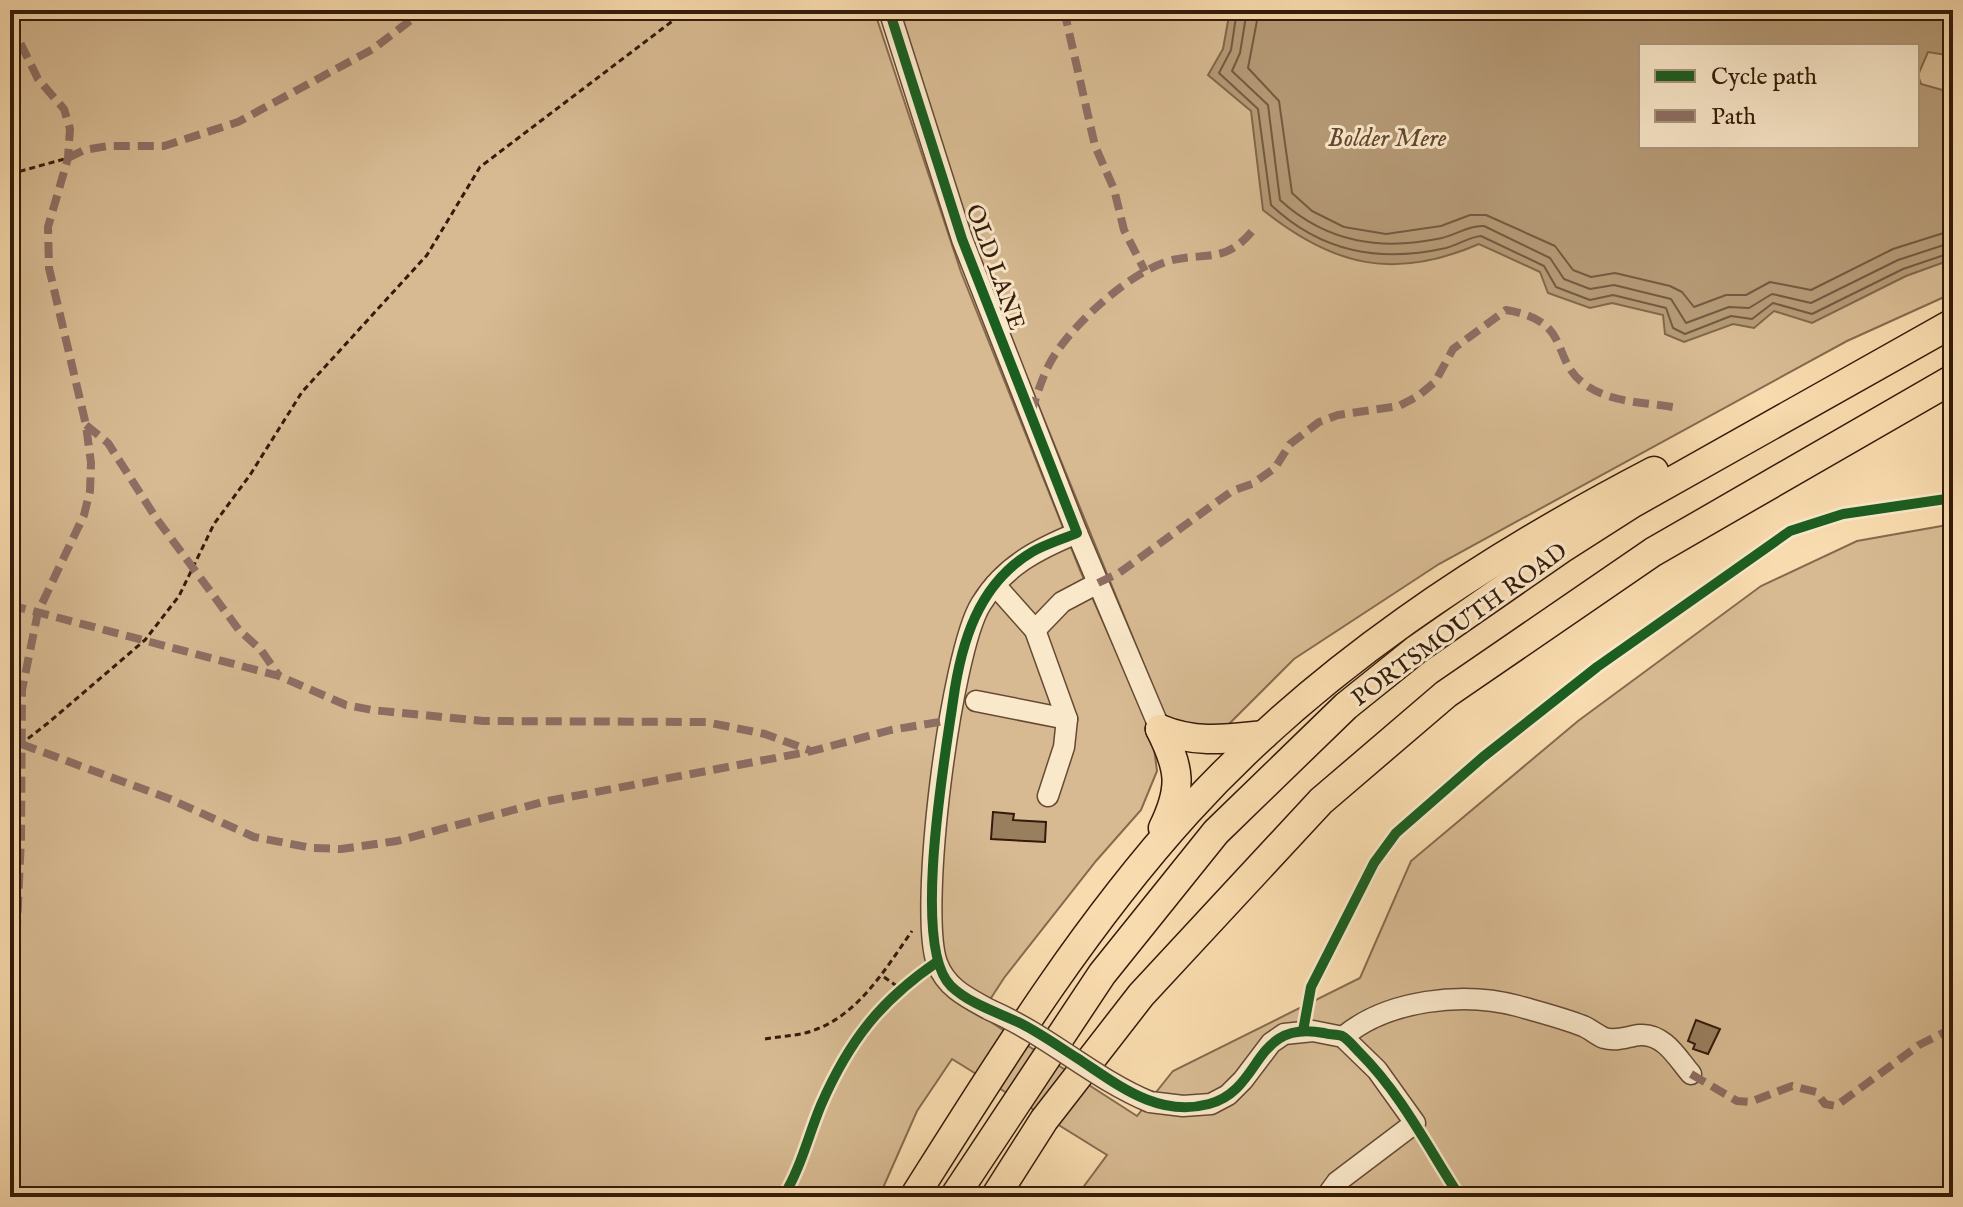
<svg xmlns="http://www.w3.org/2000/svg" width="1963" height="1207" font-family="'IM FELL English',serif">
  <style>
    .green { fill: #d7ba92; stroke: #866a4e; stroke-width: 2; fill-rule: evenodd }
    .water { fill: #b59a76; stroke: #81674b; stroke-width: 2; fill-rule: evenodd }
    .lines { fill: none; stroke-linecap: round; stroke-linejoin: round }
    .shore { stroke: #745a40; stroke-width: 2 }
    .building { fill: #9a7f5f; stroke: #341b0a; stroke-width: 2 }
    .minor-casing { stroke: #654b33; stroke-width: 23 }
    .highway-casing { stroke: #341b0a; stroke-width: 31 }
    .path { stroke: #341b0a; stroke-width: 3; stroke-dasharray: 6 4; stroke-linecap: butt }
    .minor { stroke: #fae8ca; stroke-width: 20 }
    .highway { stroke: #f8dbae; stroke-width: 28 }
    .minor-bridge-casing { stroke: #654b33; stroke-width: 23; stroke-linecap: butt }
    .minor-bridge { stroke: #fae8ca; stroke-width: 20 }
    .quiet { stroke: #8d6e63; stroke-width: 8; stroke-dasharray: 16 8; stroke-linecap: butt }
    .cycleway-casing { stroke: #fae8ca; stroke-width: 15 }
    .cycleway { stroke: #1b5e20; stroke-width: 10 }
    .labels { text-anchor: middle; stroke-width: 6; stroke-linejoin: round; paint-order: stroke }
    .street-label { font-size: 24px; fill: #341b0a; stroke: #fae8ca }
    .water-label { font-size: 26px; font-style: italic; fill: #614730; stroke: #fae8ca }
  </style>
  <rect width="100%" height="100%" fill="#f8dbae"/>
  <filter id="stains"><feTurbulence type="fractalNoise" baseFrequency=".0025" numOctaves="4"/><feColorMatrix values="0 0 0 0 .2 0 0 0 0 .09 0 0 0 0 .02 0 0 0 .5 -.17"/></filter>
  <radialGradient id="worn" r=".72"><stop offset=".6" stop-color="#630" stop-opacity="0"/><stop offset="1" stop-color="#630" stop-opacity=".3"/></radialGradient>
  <g class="green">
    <path d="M10,10H874L961,272L1080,570L1152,732L1157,771L1141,810L1096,861L1004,978L980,1015L1137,1116L1173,1071L1360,978L1411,861L1578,721L1761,586L1857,541L1953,524V1197H1076L1107,1155L952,1059L917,1111L879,1197H10Z"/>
    <path d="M897,10H1953V293L1847,341L1439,564L1294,659L1225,728L1189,726L1166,719L980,262ZM1641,46H1917V146H1641Z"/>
  </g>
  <path class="water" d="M1230,10H1953V56L1928,52L1918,75L1921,84L1953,93V259L1906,276L1812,323L1774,311L1754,328L1733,324L1684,342L1665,334L1663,315L1612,303L1590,308L1548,293L1540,272L1479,244C1394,281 1333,266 1263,210L1251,111L1208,75L1223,49ZM1641,46H1917V146H1641Z"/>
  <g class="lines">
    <g class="shore">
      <path d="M1237,10L1231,50L1219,73L1258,109L1271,205C1321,252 1379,263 1446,248C1458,245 1469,237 1481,236L1544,266L1556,287L1590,300L1613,295L1666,308L1673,328L1685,334L1731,316L1752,319L1773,303L1812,314L1903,269L1953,252"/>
      <path d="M1247,10L1240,53L1232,71L1268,105L1280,200C1327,243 1381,251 1442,238C1456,235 1469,225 1484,226L1550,258L1564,279L1590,289L1614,285L1671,299L1686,323L1729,307L1749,308L1772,294L1811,303L1898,260L1953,242"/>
      <path d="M1259,10L1248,68L1279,101L1292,193L1312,211L1344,227L1386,234L1441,226L1470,215H1486L1555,246L1573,270L1591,277L1615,273L1670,286L1682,292L1694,307L1726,295H1746L1770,282L1811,290L1893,249L1953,230"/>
    </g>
  </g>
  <g class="building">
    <path d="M993,812L1014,814L1013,820L1046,822L1045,842L991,839Z"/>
    <path d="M1696,1020L1720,1029L1708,1054L1693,1049L1695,1044L1688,1041Z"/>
  </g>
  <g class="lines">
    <defs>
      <g id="minor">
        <path d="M889,10L962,239L1077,533L1160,729"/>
        <path d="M995,585L1035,630L1067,719L1064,747L1048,796"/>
        <path d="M1035,630L1062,602L1098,583"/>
        <path d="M976,701L1067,719"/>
        <path d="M990,1010C968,998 946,988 937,963C918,910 951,652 981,604C1004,566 1038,549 1077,533"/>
        <path d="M1343,1037C1387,1000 1463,991 1518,1006C1539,1012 1563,1018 1583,1026C1590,1029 1597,1035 1604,1038C1618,1042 1628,1036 1640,1035C1664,1033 1678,1059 1691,1074"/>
        <path d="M1150,1102L1183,1106L1211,1104L1228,1095L1243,1080L1271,1043L1284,1034L1313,1031L1343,1037L1377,1070L1415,1123L1337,1182L1326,1197"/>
      </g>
      <g id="highway">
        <path d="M1160,729C1180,769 1183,787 1163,828"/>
        <path d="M1160,729C1196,744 1226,739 1264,735"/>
        <path d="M914,1197C998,1064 1081,929 1187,812C1318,668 1483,560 1654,471"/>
        <path d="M954,1197L1102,974L1216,832L1346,706L1417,649L1561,549L1633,503L1953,323"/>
        <path d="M995,1197L1044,1120L1141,995L1321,801L1446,694L1653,552L1953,379"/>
      </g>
    </defs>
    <use href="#minor" class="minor-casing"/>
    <use href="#highway" class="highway-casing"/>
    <g class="path">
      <path d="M10,174L68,158"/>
      <path d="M10,746L21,744L48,723L145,640L179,596L214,524L250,475L302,392L427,255L480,167L687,10"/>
      <path d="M884,977L901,989"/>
      <path d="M10,998L15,997"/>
      <path d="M765,1039C777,1037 789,1036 801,1034C855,1022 883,972 912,931"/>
    </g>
    <use href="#minor" class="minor"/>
    <use href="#highway" class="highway"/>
    <defs>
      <path id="minor-bridge" d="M990,1010C1048,1035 1094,1079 1150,1102"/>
    </defs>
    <use href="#minor-bridge" class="minor-bridge-casing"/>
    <use href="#minor-bridge" class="minor-bridge"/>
    <g class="quiet">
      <path d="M1064,10L1095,146L1114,189L1124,230L1145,271"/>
      <path d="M10,22L38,79L64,109L70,129L68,158L48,227L49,268L86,425L91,463L90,491L84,515L38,612L22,690L21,838L10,1081"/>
      <path d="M68,158L84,150L108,146H164L238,122L373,49L424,10"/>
      <path d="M1031,413C1037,395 1042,377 1051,361C1071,325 1136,265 1178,259C1213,253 1228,261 1254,229"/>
      <path d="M86,425L108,443L156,518L239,630L261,650L279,676"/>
      <path d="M1098,583L1119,573L1232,491L1252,484L1275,468L1290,444L1319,422L1338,415L1399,406L1418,396L1435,382L1453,349L1506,310C1573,321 1550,358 1583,383C1609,403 1643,402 1673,407"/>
      <path d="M10,605L279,676L346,705L372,710L483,721L706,722L765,734L809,750"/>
      <path d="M21,744L170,799L254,837L312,848L341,849L397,841L543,802L812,751L891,730L951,720"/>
      <path d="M1691,1074L1737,1101L1750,1102L1792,1086L1816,1092L1825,1104L1836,1106L1919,1045L1953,1028"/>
    </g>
    <defs>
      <g id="cycleway">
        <path d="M889,10L962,239L1077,533C1063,539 1046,544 1032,552C978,584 961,643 953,701C945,757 911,948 951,986C970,1004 997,1012 1020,1023C1040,1033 1058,1046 1077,1058C1117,1084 1157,1118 1209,1104C1264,1089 1252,1019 1324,1033C1330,1035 1337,1034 1342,1036C1348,1039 1355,1048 1360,1053C1402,1095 1428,1148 1460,1197"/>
        <path d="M1303,1031L1311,987L1374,863L1396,833L1483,757L1597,667L1790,531L1843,514L1953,498"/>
        <path d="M783,1197C801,1168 808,1136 821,1105C849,1041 880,1001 937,962"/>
      </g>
    </defs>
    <use href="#cycleway" class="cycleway-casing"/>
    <use href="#cycleway" class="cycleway"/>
  </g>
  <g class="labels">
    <g class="street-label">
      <text transform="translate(996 267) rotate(70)" y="8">OLD LANE</text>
      <text transform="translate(1459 624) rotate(-36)" y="8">PORTSMOUTH ROAD</text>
    </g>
    <g class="water-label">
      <text x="1387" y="146">Bolder Mere</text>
    </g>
  </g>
  <rect width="1963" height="1207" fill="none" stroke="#f8dbae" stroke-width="40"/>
  <rect x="12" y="12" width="1939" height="1183" fill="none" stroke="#341b0a" stroke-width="4"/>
  <rect x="20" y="20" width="1923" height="1167" fill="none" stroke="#341b0a" stroke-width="2"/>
  <rect x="1639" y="44" width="280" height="104" fill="#fae8ca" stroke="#ab967d" stroke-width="2"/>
  <rect x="1655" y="70" width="40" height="12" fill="#1b5e20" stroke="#ab967d" stroke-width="2"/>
  <text x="1711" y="84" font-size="24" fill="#341b0a">Cycle path</text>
  <rect x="1655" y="110" width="40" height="12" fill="#8d6e63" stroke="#ab967d" stroke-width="2"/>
  <text x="1711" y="124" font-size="24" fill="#341b0a">Path</text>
  <rect width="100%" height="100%" filter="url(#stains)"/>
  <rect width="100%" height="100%" fill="url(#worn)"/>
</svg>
